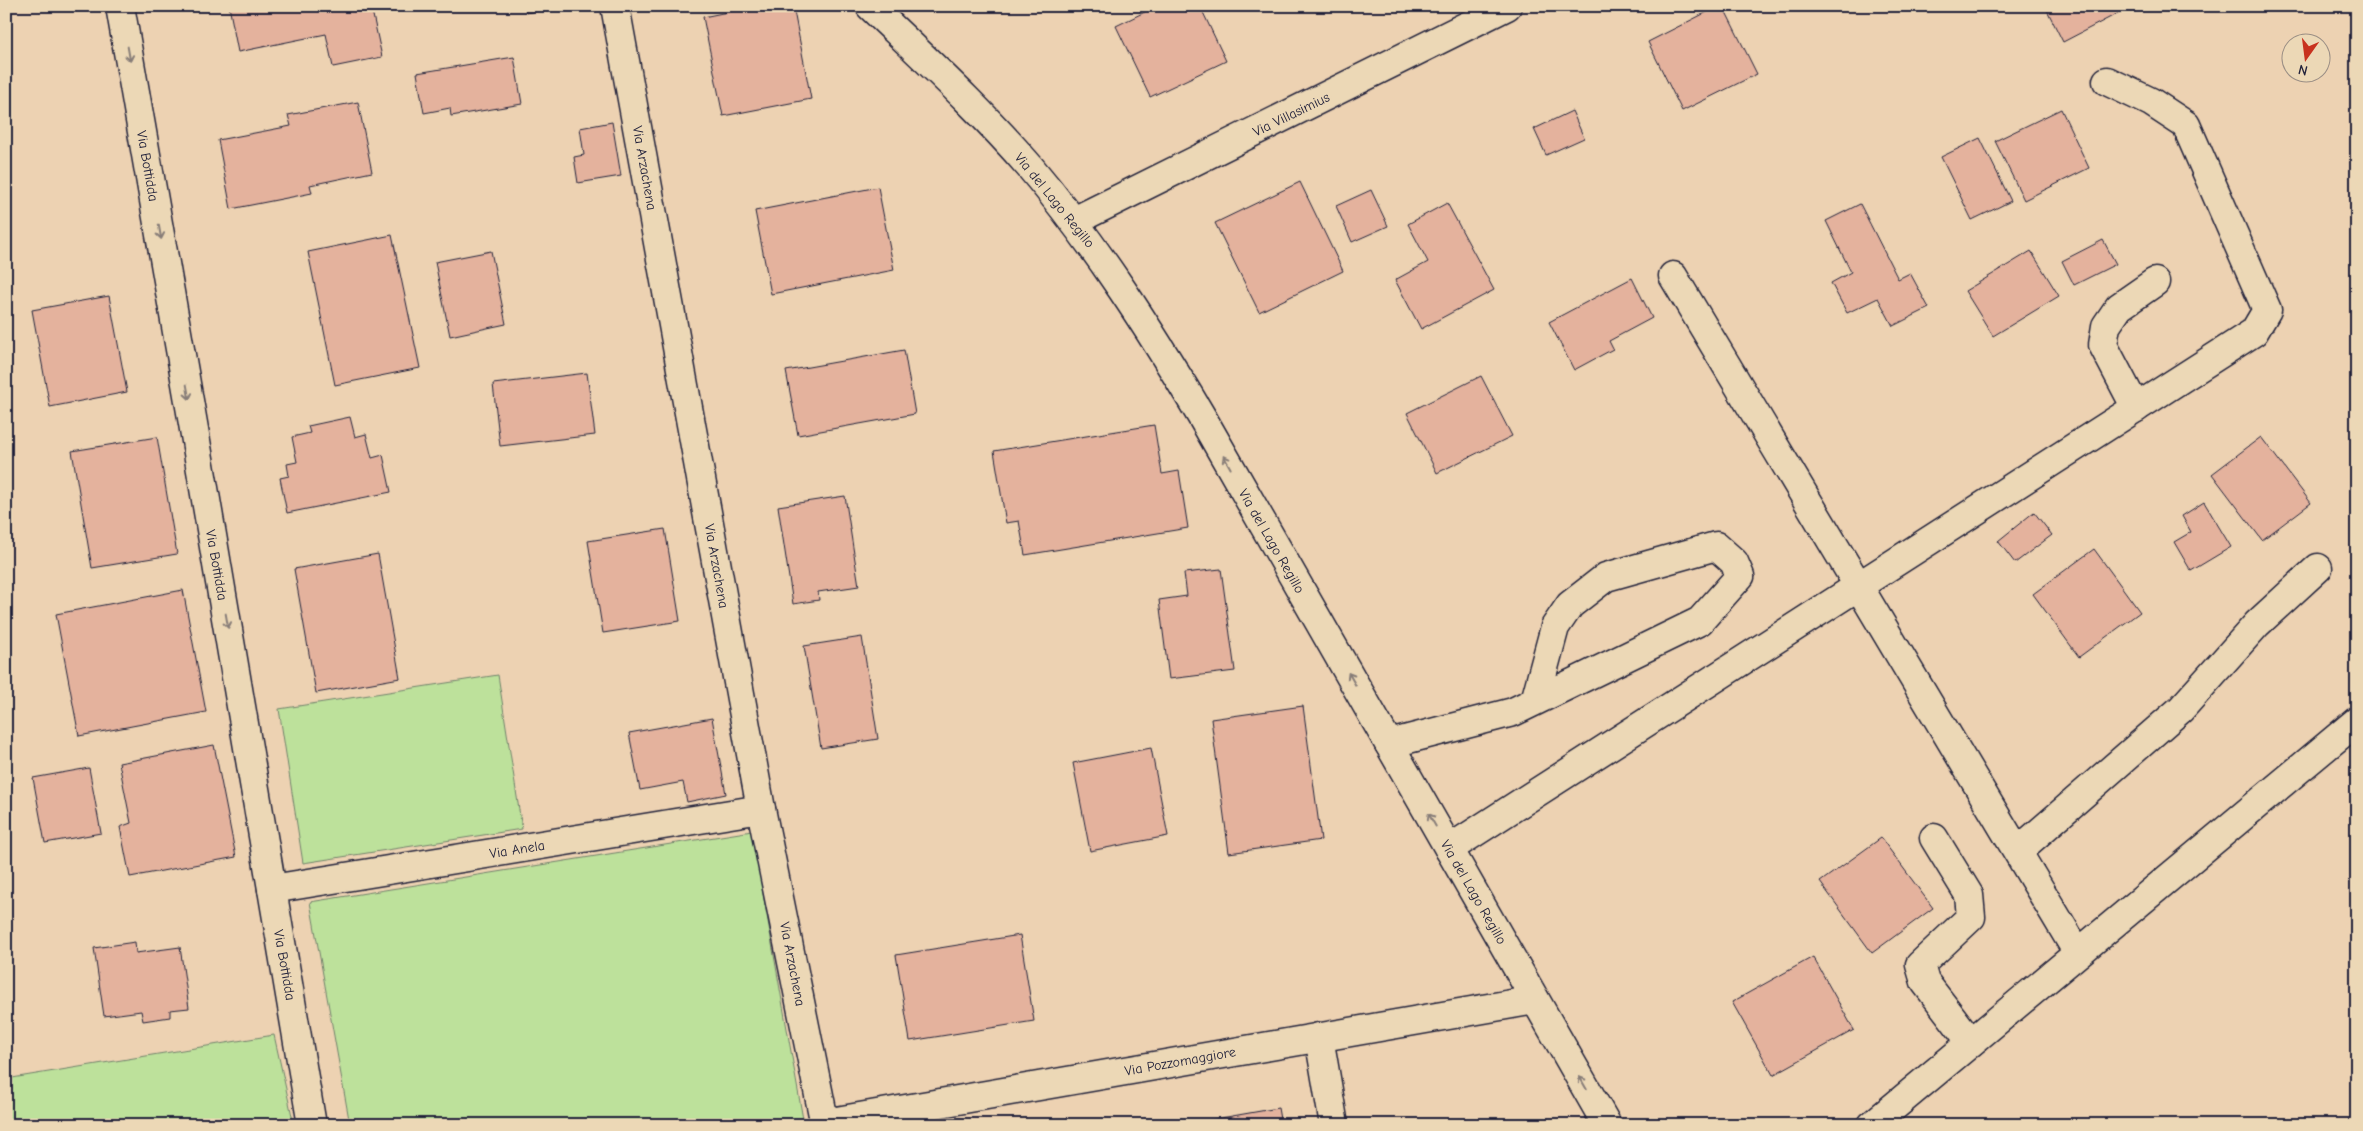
<svg xmlns="http://www.w3.org/2000/svg" width="2363" height="1131" font-family="'Comic Neue',sans-serif">
  <style>
    .green { fill: #bde19b; stroke: #70826b }
    .building { fill: #e4b29d; stroke: #22223b }
    .lines { fill: none; stroke-linecap: round; stroke-linejoin: round }
    .minor-casing { stroke: #22223b; stroke-width: 31 }
    .minor { stroke: #ecd8b6; stroke-width: 28 }
    .oneway { stroke: #877d78 }
    .labels { text-anchor: middle; stroke-width: 5; stroke-linejoin: round; paint-order: stroke }
    .street-label { font-size: 14px; fill: #22223b; stroke: #ecd8b6 }
  </style>
  <rect width="100%" height="100%" fill="#edd2b2"/>
  <filter id="ink" filterUnits="userSpaceOnUse"><feTurbulence type="fractalNoise" baseFrequency=".02" numOctaves="2"/><feDisplacementMap in="SourceGraphic" scale="10" xChannelSelector="R" yChannelSelector="G"/><feConvolveMatrix kernelMatrix="1 2 1 2 8 2 1 2 1" color-interpolation-filters="sRGB"/></filter>
  <g filter="url(#ink)">
    <g class="green">
      <path d="M498,675L522,829L303,863L279,709Z"/>
      <path d="M752,831L804,1125H350L310,902Z"/>
      <path d="M274,1035L294,1125H6V1079Z"/>
    </g>
    <g class="building">
      <path d="M229,6H371L382,57L333,67L326,34L238,52Z"/>
      <path d="M524,6H563L526,13Z"/>
      <path d="M757,6H793L811,99L723,116L703,17Z"/>
      <path d="M1157,6H1200L1226,61L1150,97L1116,26Z"/>
      <path d="M1719,6H1723L1757,74L1682,111L1648,42Z"/>
      <path d="M2045,6H2132L2063,42Z"/>
      <path d="M514,57L522,104L451,116L450,108L424,113L417,73Z"/>
      <path d="M358,102L372,172L310,185L312,193L231,209L218,140L291,126L288,115Z"/>
      <path d="M2061,109L2089,168L2024,200L1995,141Z"/>
      <path d="M1572,111L1584,138L1546,155L1534,129Z"/>
      <path d="M612,122L621,176L578,183L574,157L584,155L580,128Z"/>
      <path d="M1980,138L2011,201L1972,220L1941,157Z"/>
      <path d="M1300,182L1343,271L1259,312L1215,223Z"/>
      <path d="M878,187L894,270L771,294L755,211Z"/>
      <path d="M1371,190L1388,226L1352,242L1336,206Z"/>
      <path d="M1447,203L1494,290L1421,329L1395,280L1428,262L1408,224Z"/>
      <path d="M1860,204L1898,279L1910,273L1929,308L1893,326L1878,298L1847,313L1831,283L1851,272L1826,221Z"/>
      <path d="M392,235L420,368L335,385L308,252Z"/>
      <path d="M2103,240L2116,264L2074,285L2062,261Z"/>
      <path d="M491,251L506,324L450,336L435,262Z"/>
      <path d="M2031,251L2059,296L1993,336L1965,291Z"/>
      <path d="M1632,278L1652,318L1609,341L1613,349L1574,370L1549,322Z"/>
      <path d="M109,296L127,392L50,407L32,310Z"/>
      <path d="M904,350L915,414L798,435L786,371Z"/>
      <path d="M587,373L595,435L500,446L493,384Z"/>
      <path d="M1481,376L1512,436L1437,473L1407,413Z"/>
      <path d="M350,417L355,437L366,434L372,458L383,455L391,492L287,513L280,478L289,476L287,464L297,462L292,437L310,433L308,426Z"/>
      <path d="M1154,425L1162,474L1179,471L1188,528L1025,555L1019,521L1006,523L994,451Z"/>
      <path d="M157,437L177,554L92,568L72,451Z"/>
      <path d="M2261,437L2311,503L2262,540L2212,474Z"/>
      <path d="M845,496L859,586L818,592L819,600L793,604L778,506Z"/>
      <path d="M2204,502L2231,547L2191,571L2174,542L2191,532L2182,516Z"/>
      <path d="M2034,512L2052,535L2015,563L1998,541Z"/>
      <path d="M665,529L680,621L603,633L588,541Z"/>
      <path d="M2094,549L2140,612L2079,657L2033,594Z"/>
      <path d="M378,554L400,678L316,693L294,569Z"/>
      <path d="M1221,569L1235,671L1169,679L1159,600L1187,596L1184,573Z"/>
      <path d="M183,590L206,712L79,736L56,614Z"/>
      <path d="M862,637L878,739L821,748L804,646Z"/>
      <path d="M1303,706L1321,840L1229,853L1211,719Z"/>
      <path d="M712,718L726,794L687,802L683,782L640,790L629,733Z"/>
      <path d="M214,745L236,857L130,877L120,827L131,823L119,763Z"/>
      <path d="M1151,748L1168,836L1090,851L1073,763Z"/>
      <path d="M89,768L101,833L45,843L33,778Z"/>
      <path d="M1881,838L1933,908L1872,953L1820,882Z"/>
      <path d="M1020,935L1034,1021L910,1041L896,955Z"/>
      <path d="M135,942L136,953L180,947L189,1008L170,1010V1017L143,1021L141,1011L104,1016L94,948Z"/>
      <path d="M1813,957L1854,1030L1773,1075L1732,1002Z"/>
      <path d="M1278,1108L1281,1125H1181Z"/>
    </g>
    <g class="lines">
      <defs>
        <g id="minor">
          <path d="M120,6L195,435L312,1125"/>
          <path d="M615,6L761,809L825,1125"/>
          <path d="M870,6C924,58 981,110 1030,167C1096,245 1151,331 1203,419L1607,1125"/>
          <path d="M1074,221L1507,6"/>
          <path d="M1673,276L2078,953"/>
          <path d="M2136,408L2103,345L2106,326L2119,307L2155,282"/>
          <path d="M1389,744L1513,712L1700,621L1740,576L1734,562L1716,546L1606,577L1570,605L1555,627L1535,701"/>
          <path d="M1934,838L1969,895L1971,917L1920,965L1925,982L1971,1042"/>
          <path d="M1449,849L2254,332L2267,310L2186,125L2151,102L2107,81"/>
          <path d="M2018,851L2181,709L2257,624L2318,568"/>
          <path d="M272,889L761,809"/>
          <path d="M1319,1037L1334,1125"/>
          <path d="M825,1123L1535,1000"/>
          <path d="M1872,1125L2357,721"/>
        </g>
      </defs>
      <use href="#minor" class="minor-casing"/>
      <use href="#minor" class="minor"/>
    </g>
    <defs><path id="oneway-shaft" d="M-6 0H5M1.5-3L5.5 0L1.5 3" fill="none" stroke-width="1.6" stroke-linecap="round" stroke-linejoin="round" transform="scale(1.25)"/></defs>
    <g class="oneway">
      <use href="#oneway-shaft" transform="translate(129 54) rotate(80)"/>
      <use href="#oneway-shaft" transform="translate(160 232) rotate(80)"/>
      <use href="#oneway-shaft" transform="translate(188 392) rotate(80)"/>
      <use href="#oneway-shaft" transform="translate(1227 462) rotate(-119)"/>
      <use href="#oneway-shaft" transform="translate(227 621) rotate(80)"/>
      <use href="#oneway-shaft" transform="translate(1352 679) rotate(-120)"/>
      <use href="#oneway-shaft" transform="translate(1432 820) rotate(-120)"/>
      <use href="#oneway-shaft" transform="translate(1583 1083) rotate(-120)"/>
    </g>
  </g>
  <g class="labels">
    <g class="street-label">
      <text transform="translate(1291 114) rotate(-26)" y="5">Via Villasimius</text>
      <text transform="translate(148 166) rotate(80)" y="5">Via Bottidda</text>
      <text transform="translate(645 168) rotate(80)" y="5">Via Arzachena</text>
      <text transform="translate(1055 200) rotate(51)" y="5">Via del Lago Regillo</text>
      <text transform="translate(1272 541) rotate(60)" y="5">Via del Lago Regillo</text>
      <text transform="translate(217 565) rotate(80)" y="5">Via Bottidda</text>
      <text transform="translate(717 566) rotate(80)" y="5">Via Arzachena</text>
      <text transform="translate(517 849) rotate(-9)" y="5">Via Anela</text>
      <text transform="translate(1474 892) rotate(60)" y="5">Via del Lago Regillo</text>
      <text transform="translate(793 964) rotate(79)" y="5">Via Arzachena</text>
      <text transform="translate(285 965) rotate(80)" y="5">Via Bottidda</text>
      <text transform="translate(1180 1061) rotate(-10)" y="5">Via Pozzomaggiore</text>
    </g>
  </g>
  <rect width="2363" height="1131" fill="none" stroke="#ecd8b6" stroke-width="25"/>
  <rect x="12" y="12" width="2338" height="1106" fill="none" stroke="#22223b" stroke-width="2" filter="url(#ink)"/>
  <g transform="translate(2306 58) rotate(194)"><circle r="24" fill="#ecd8b6" stroke="#9b8f85"/>
  <path d="M0-4L9 19L0 12L-9 19Z" fill="#c8321e"/>
  <text y="-8" font-size="14" font-weight="bold" text-anchor="middle" fill="#22223b">N</text>
  </g>
</svg>
